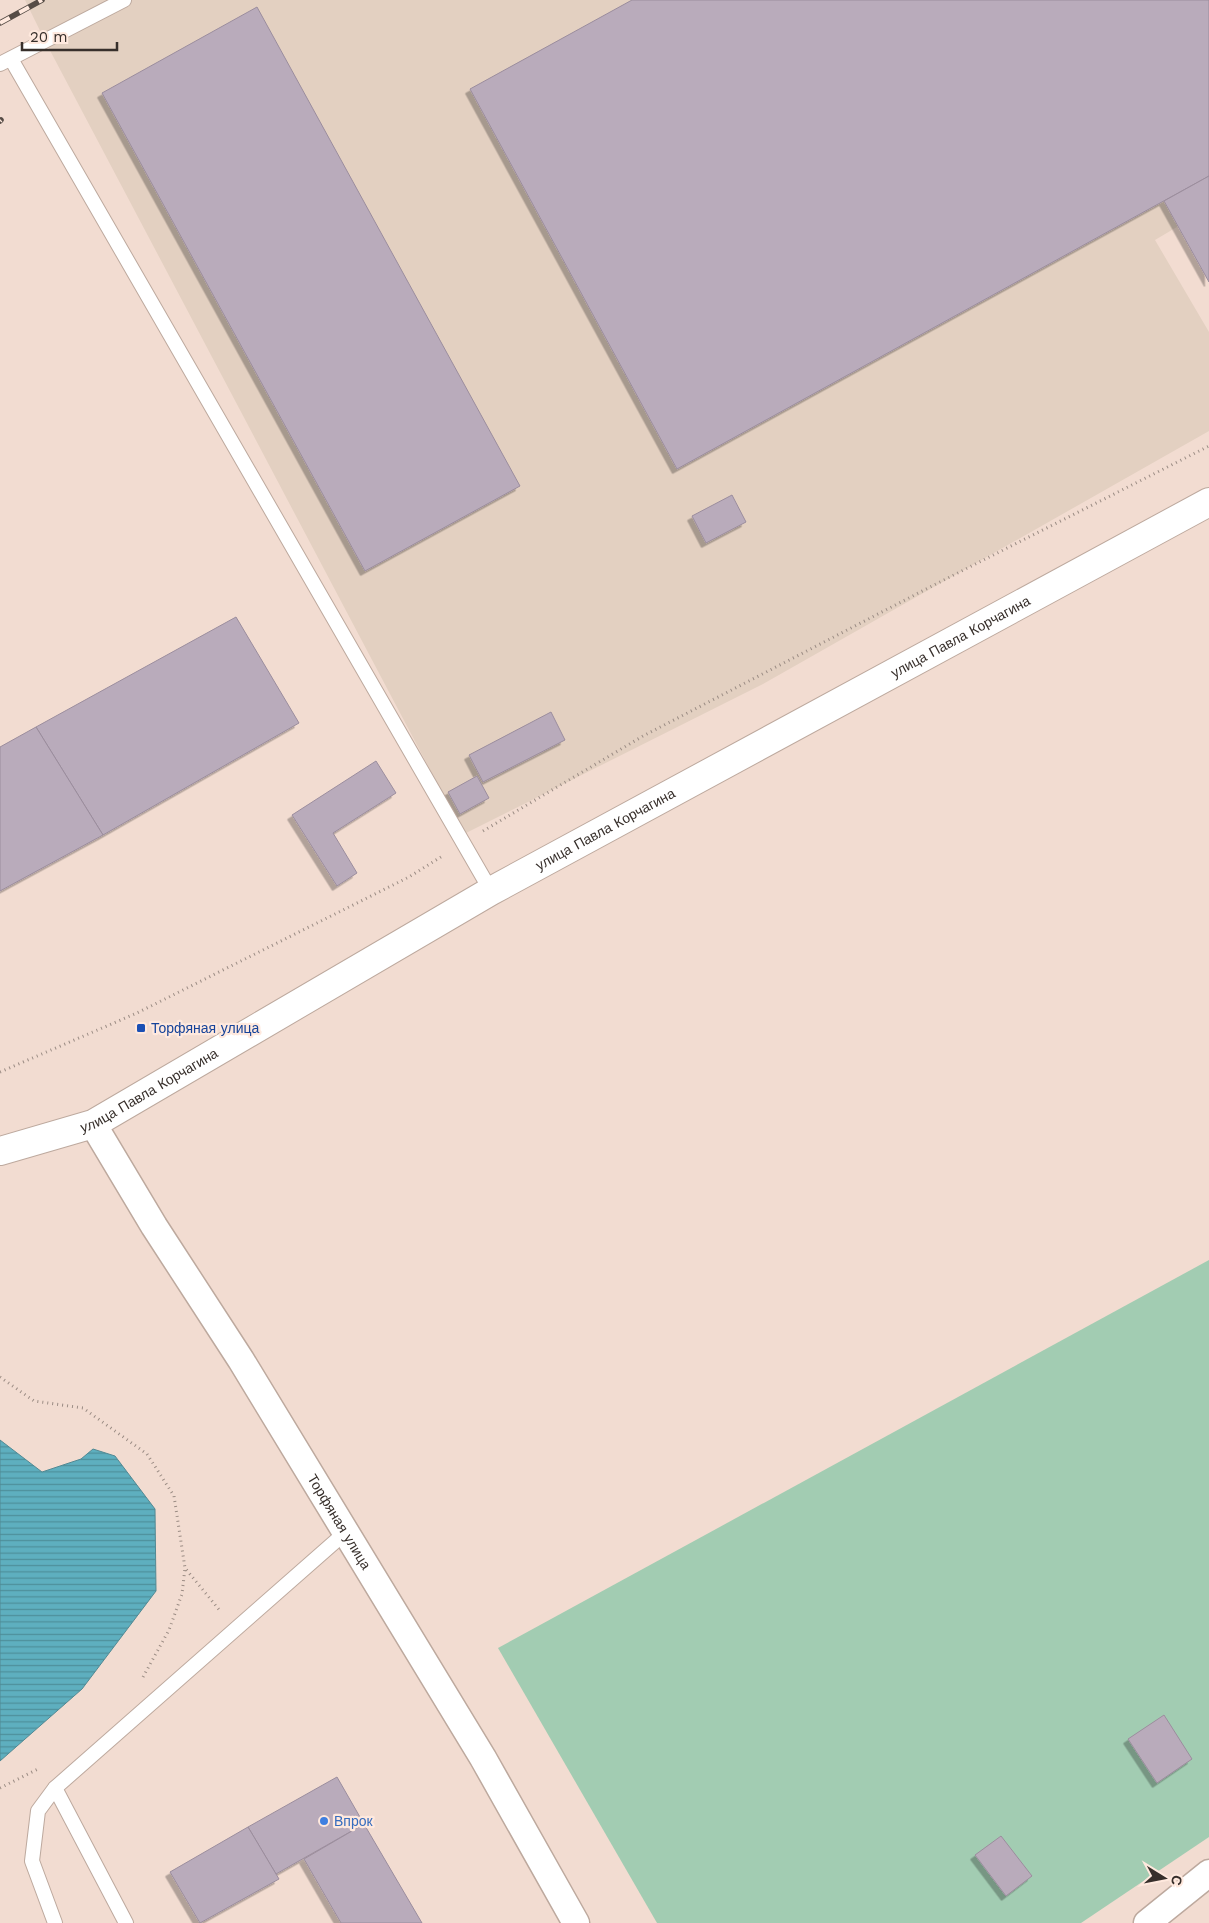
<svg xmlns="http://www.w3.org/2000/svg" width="1209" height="1923" font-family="'Work Sans',sans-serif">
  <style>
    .industrial { fill: #e3d0c1 }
    .garden { fill: #a2ccb2 }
    .water { fill: url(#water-rules); stroke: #528993 }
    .building { fill: #b9abbb; stroke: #9b8d9d; filter: url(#shadow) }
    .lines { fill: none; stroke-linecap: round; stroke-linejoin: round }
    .service-casing { stroke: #bda99e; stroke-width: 16 }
    .minor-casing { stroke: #bda99e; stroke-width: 29 }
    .secondary-casing { stroke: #bda99e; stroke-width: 30 }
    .path { stroke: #9b8c84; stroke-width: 3; stroke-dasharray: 1 4; stroke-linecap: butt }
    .service { stroke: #fff; stroke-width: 14 }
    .minor { stroke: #fff; stroke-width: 26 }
    .secondary { stroke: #fff; stroke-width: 28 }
    .rail-casing { stroke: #564c46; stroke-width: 5.5 }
    .rail { stroke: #ffe9de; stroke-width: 4; stroke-dasharray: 11; stroke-linecap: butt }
    .transit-dot { fill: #1a4fb4; stroke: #ffe9de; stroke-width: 2 }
    .shop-dot { fill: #3f7fe0; stroke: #ffe9de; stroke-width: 2 }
    .labels { text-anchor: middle; stroke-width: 4.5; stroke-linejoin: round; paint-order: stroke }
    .street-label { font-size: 14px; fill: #372f2b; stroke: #ffe9de }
    .transit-label { font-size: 14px; fill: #164399; stroke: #ffe9de; text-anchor: start }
    .shop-label { font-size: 14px; fill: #366cbe; stroke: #ffe9de; text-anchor: start }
  </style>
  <defs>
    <pattern id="water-rules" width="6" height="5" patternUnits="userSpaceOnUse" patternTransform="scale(1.25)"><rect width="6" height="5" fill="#5eafbf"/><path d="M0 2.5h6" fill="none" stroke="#4e8f9b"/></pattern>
    <filter id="shadow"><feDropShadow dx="-4.5" dy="4.5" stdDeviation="0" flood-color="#0004"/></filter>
  </defs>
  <rect width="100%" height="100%" fill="#f2dcd1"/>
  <path class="industrial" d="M25,0H1209V208L1155,240L1209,332V431L763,684L464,834L45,41Z"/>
  <path class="garden" d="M1209,1260V1837L1081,1923H657L498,1648Z"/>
  <path class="water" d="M0,1440L42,1472L81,1459L93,1449L115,1456L155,1509L156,1591L82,1689L0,1761Z"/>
  <g class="building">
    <path d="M632,0H1209V176L677,469L470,89Z"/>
    <path d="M257,7L520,486L365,571L102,93Z"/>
    <path d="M1209,176V282L1164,201Z"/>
    <path d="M732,495L746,522L706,543L692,516Z"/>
    <path d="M236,617L299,723L103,835L36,727Z"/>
    <path d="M551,712L565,740L483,782L469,755Z"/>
    <path d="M36,727L103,835L0,891V747Z"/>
    <path d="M376,761L396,793L333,833L357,873L337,886L292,815Z"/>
    <path d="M477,776L489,798L460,814L448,792Z"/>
    <path d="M1164,1715L1192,1759L1157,1783L1128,1739Z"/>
    <path d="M337,1777L364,1824L276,1874L248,1827Z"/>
    <path d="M364,1824L422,1923H341L304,1859Z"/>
    <path d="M248,1827L279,1879L200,1923L170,1872Z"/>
    <path d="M1001,1836L1032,1876L1006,1896L975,1855Z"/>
  </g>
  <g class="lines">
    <defs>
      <g id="service">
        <path d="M11,59L491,891"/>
        <path d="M0,64L124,0"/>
        <path d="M55,1788L126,1923"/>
        <path d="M55,1923L32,1861L38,1811L55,1788L346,1532"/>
      </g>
      <g id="minor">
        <path id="s1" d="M93,1124L154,1226L241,1360L483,1758L576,1923"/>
        <path d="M1147,1923L1209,1873"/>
      </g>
      <g id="secondary">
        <path id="s2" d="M0,1151L93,1124L491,891L1209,502"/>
      </g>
    </defs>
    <use href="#service" class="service-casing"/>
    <use href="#minor" class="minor-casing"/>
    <use href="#secondary" class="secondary-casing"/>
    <g class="path">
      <path d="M483,831L643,736L930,587L1209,446"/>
      <path d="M0,1072L137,1013L409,877L444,855"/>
      <path d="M0,1377L34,1401L83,1408L147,1454L174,1496L185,1568L221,1612"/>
      <path d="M143,1677L169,1630L182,1594L185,1568"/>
      <path d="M0,1788L40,1768"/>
    </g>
    <use href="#service" class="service"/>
    <use href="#minor" class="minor"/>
    <use href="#secondary" class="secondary"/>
    <defs>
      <g id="rail">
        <path d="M0,23L42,0"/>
        <path d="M0,121L1,120"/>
      </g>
    </defs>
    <use href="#rail" class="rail-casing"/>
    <use href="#rail" class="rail"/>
  </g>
  <rect class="transit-dot" x="136" y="1023" width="10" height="10" rx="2.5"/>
  <circle class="shop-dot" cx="324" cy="1821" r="5"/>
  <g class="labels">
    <g class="street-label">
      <text dy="5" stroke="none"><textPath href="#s2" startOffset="1092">улица Павла Корчагина</textPath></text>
      <text dy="5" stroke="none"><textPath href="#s2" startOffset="688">улица Павла Корчагина</textPath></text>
      <text dy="5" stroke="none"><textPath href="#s2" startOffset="162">улица Павла Корчагина</textPath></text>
      <text dy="5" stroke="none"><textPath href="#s1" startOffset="468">Торфяная улица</textPath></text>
    </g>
    <g class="transit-label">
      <text x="151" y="1033">Торфяная улица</text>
    </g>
    <g class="shop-label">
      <text x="334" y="1826">Впрок</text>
    </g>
  </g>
  <g transform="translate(1164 1878) rotate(100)" stroke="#ffe9de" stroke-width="4" paint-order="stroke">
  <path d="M0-4L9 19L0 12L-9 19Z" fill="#372f2b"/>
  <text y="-8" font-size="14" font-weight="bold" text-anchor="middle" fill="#372f2b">С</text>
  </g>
  <path d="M22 42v8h95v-8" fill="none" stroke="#372f2b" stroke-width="2.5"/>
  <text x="30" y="42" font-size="15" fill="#372f2b" stroke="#ffe9de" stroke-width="4" paint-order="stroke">20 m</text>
</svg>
